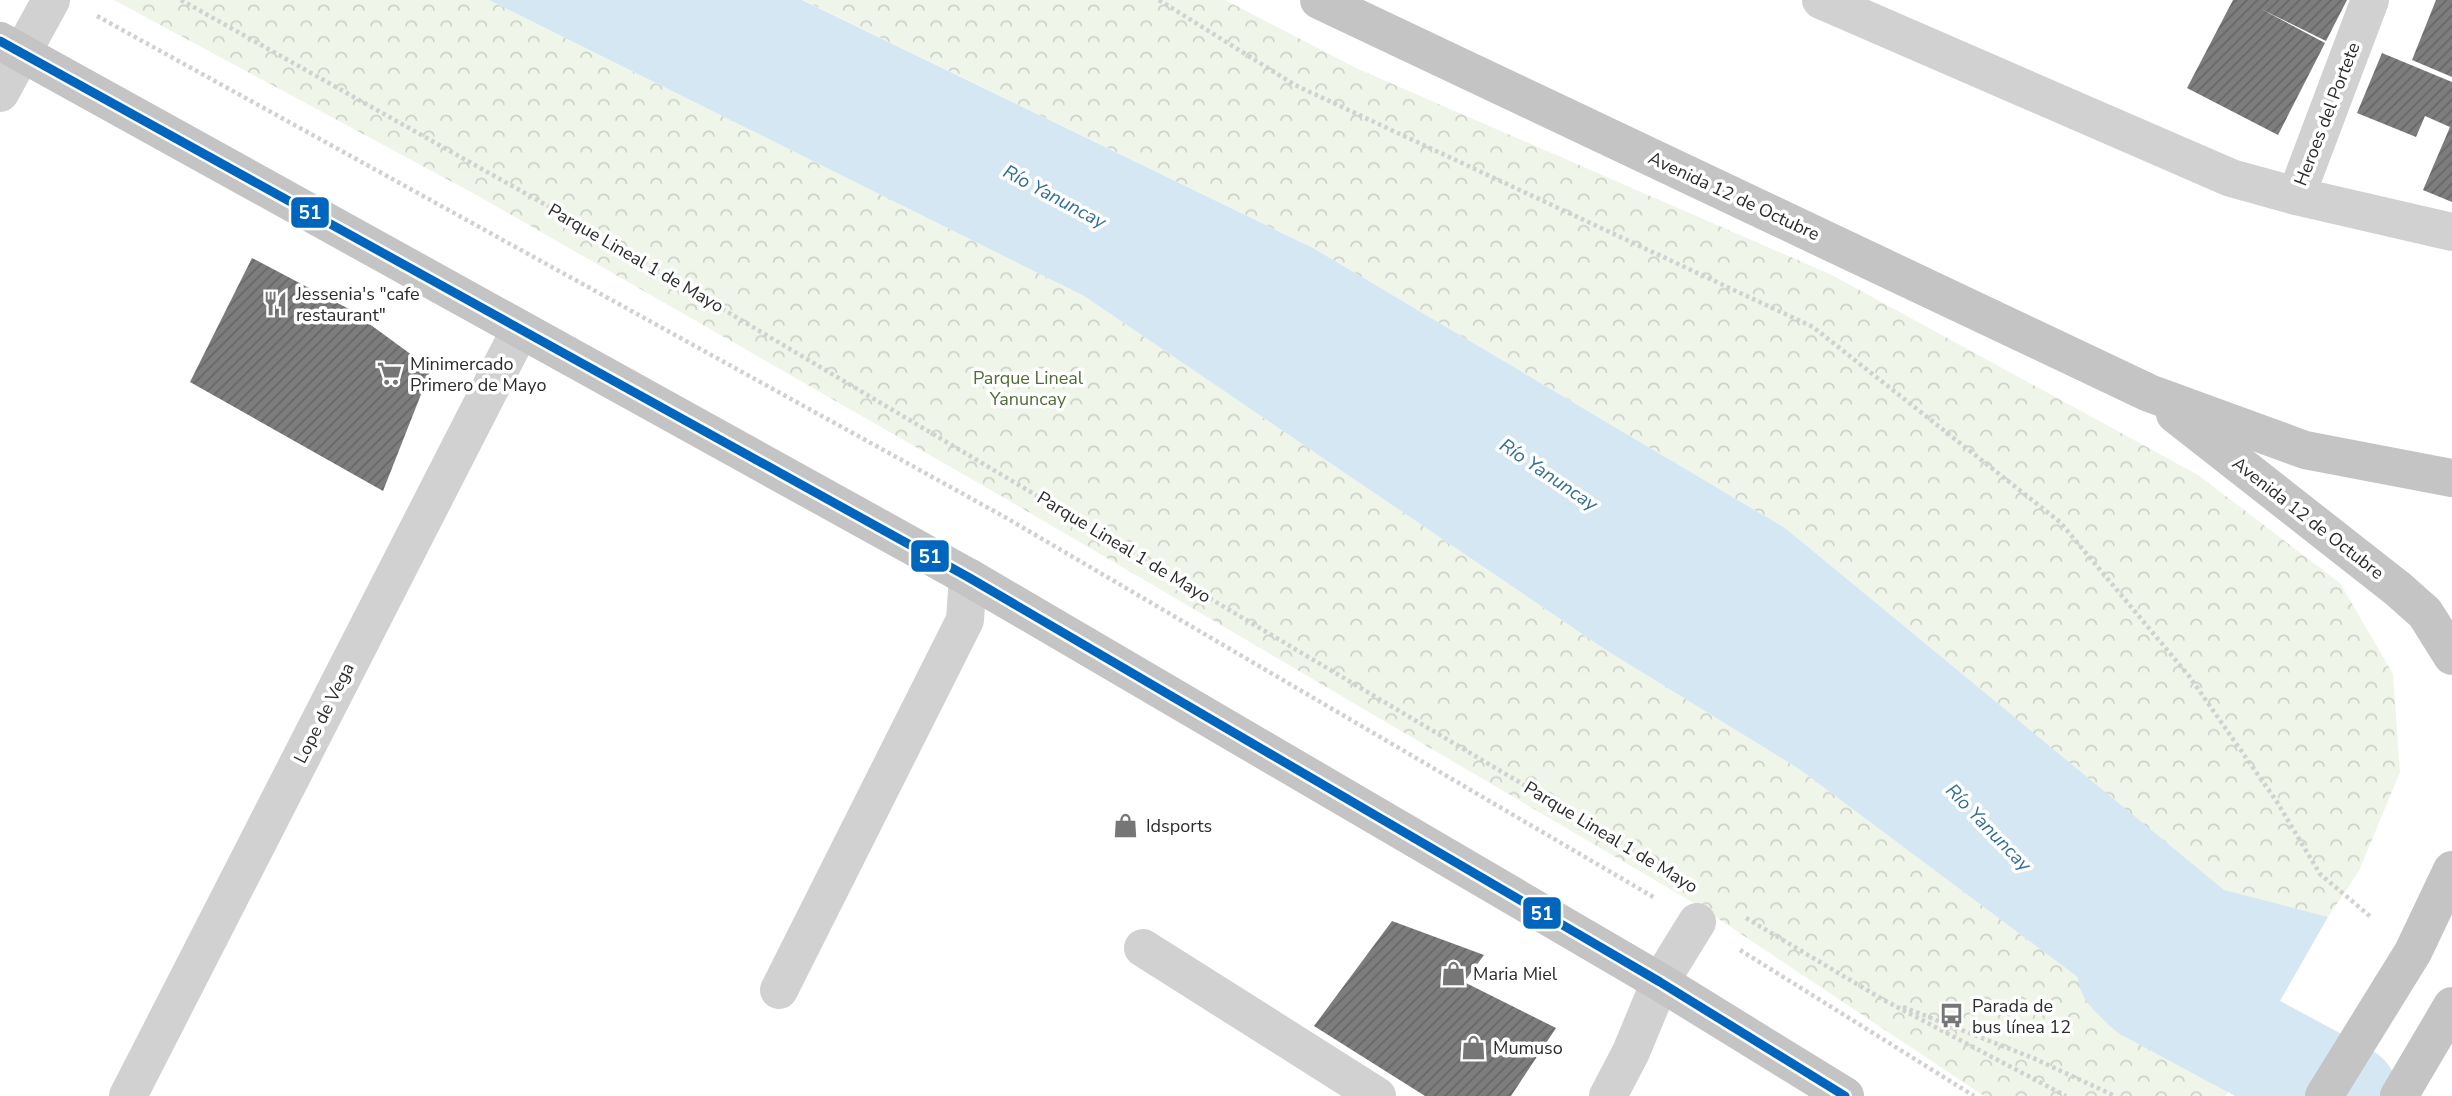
<svg xmlns="http://www.w3.org/2000/svg" width="2452" height="1096" font-family="'Nunito Sans',sans-serif">
  <style>
    .forest { fill: url(#forest-crowns) }
    .water { fill: #d4e7f3 }
    .lines { fill: none; stroke-linecap: round; stroke-linejoin: round }
    .river { stroke: #d4e7f3; stroke-width: 105 }
    .building { fill: url(#building-hatch) }
    .path { stroke: #d1d1d1; stroke-width: 4.5; stroke-dasharray: 3.5 3.5; stroke-linecap: butt }
    .minor { stroke: #d1d1d1; stroke-width: 38 }
    .major { stroke: #c4c4c4; stroke-width: 38 }
    .bus-1-casing { stroke: #fff; stroke-width: 14 }
    .bus-1 { stroke: #0065bd; stroke-width: 9 }
    .labels { text-anchor: middle; stroke-width: 7; stroke-linejoin: round; paint-order: stroke }
    .street-label { font-size: 18px; fill: #2c2c2c; stroke: #fff }
    .poi-label { font-size: 18px; fill: #2c2c2c; stroke: #fff; text-anchor: start }
    .park-label { font-size: 18px; fill: #4f6c36; stroke: #fff }
    .water-label { font-size: 19px; font-style: italic; fill: #336f95; stroke: #fff }
    .line-badge { stroke: #fff; stroke-width: 2.5 }
    .badge-label { font-size: 19px; text-anchor: middle; font-weight: bold; fill: #fff }
  </style>
  <defs>
    <pattern id="forest-crowns" width="20" height="18" patternUnits="userSpaceOnUse" patternTransform="scale(1.75)"><rect width="20" height="18" fill="#eff5e9"/><path d="M2 6a3 3 0 1 1 6 0M12 15a3 3 0 1 1 6 0" fill="none" stroke="#cdd2c8"/></pattern>
    <pattern id="building-hatch" width="6" height="6" patternUnits="userSpaceOnUse" patternTransform="scale(1.75)"><rect width="6" height="6" fill="#7d7d7d"/><path d="M-1 1l2-2M0 6l6-6M5 7l2-2" fill="none" stroke="#676767"/></pattern>
  </defs>
  <rect width="100%" height="100%" fill="#fff"/>
  <g class="forest">
    <path d="M114,0H489L1084,296L1606,650L1799,769L2229,1090L2225,1096H1984L1699,906L1008,500L480,197Z"/>
    <path d="M803,0H1225L1356,68L1832,275L2198,475L2340,583L2393,674L2400,772L2359,871L2328,917L2224,891L1785,528L1313,248Z"/>
  </g>
  <path class="water" d="M489,0H802L1313,248L1785,528L2224,890L2328,917L2229,1090L1799,769L1606,650L1084,296Z"/>
  <g class="lines">
    <path class="river" d="M2130,972L2147,989L2346,1096"/>
  </g>
  <g class="building">
    <path d="M2233,0H2347L2326,41L2261,9L2325,43L2278,135L2187,88Z"/>
    <path d="M2436,0H2452V77L2412,60Z"/>
    <path d="M2382,53L2452,82V202L2423,190L2450,127L2425,116L2416,137L2357,113Z"/>
    <path d="M252,258L349,309L431,369L383,491L190,382Z"/>
    <path d="M1392,921L1484,955L1464,982L1556,1028L1511,1096H1425L1314,1026Z"/>
  </g>
  <g class="lines">
    <g class="path">
      <path d="M181,0L571,219L1679,877"/>
      <path d="M1159,0L1295,85L1813,327L2060,522L2189,676L2277,802L2320,874L2372,918"/>
      <path d="M97,16L1003,516L1655,898"/>
      <path d="M1746,918L1882,999L2066,1096"/>
      <path d="M1740,950L1974,1096"/>
      <path d="M1903,1007L2033,1058L2115,1096"/>
    </g>
    <g class="minor">
      <path d="M1821,0L2231,178L2296,196"/>
      <path d="M2370,0L2296,196L2452,232"/>
      <path d="M0,93L51,0"/>
      <path d="M1143,948L1377,1096"/>
      <path d="M779,990L965,620L968,577"/>
      <path d="M128,1096L520,330"/>
      <path d="M1608,1096L1631,1052L1660,982L1697,922"/>
    </g>
    <g class="major">
      <path d="M1319,0L2149,393L2305,450L2452,478"/>
      <path d="M0,41L968,577L1660,982L1845,1096"/>
      <path d="M2175,414L2398,589L2425,613L2452,656"/>
      <path d="M2324,1096L2413,952L2452,870"/>
      <path d="M2399,1096L2452,1006"/>
    </g>
    <defs>
      <path id="bus-1" d="M0,41L968,577L1660,982L1845,1096"/>
    </defs>
    <use href="#bus-1" class="bus-1-casing"/>
    <use href="#bus-1" class="bus-1"/>
  </g>
  <defs>
    <symbol id="restaurant-bare" viewBox="-9 -9 18 18"><path d="M-5-6h1v4h1v-4h1v4h1v-4h1v5L-1.5 .5V6h-2V.5L-5-1ZM5-6V6H3V1.5H1.5Q1.5-4 5-6Z" fill="#767676" stroke="#fff" stroke-width="2.5" paint-order="stroke"/></symbol>
    <symbol id="supermarket-bare" viewBox="-9 -9 18 18"><path d="M-6-5.5h2.5l.6 2H6L4.5 2H-2.5L-4.4-4H-6ZM-1.5 3.2a1.3 1.3 0 1 0 .1 0ZM3 3.2a1.3 1.3 0 1 0 .1 0Z" fill="#767676" stroke="#fff" stroke-width="2.5" paint-order="stroke"/></symbol>
    <symbol id="shop-bare" viewBox="-9 -9 18 18"><path d="M-5-2.5h2.3a2.7 3.5 0 0 1 5.4 0H5L5.5 6h-11ZM-1.5-2.5h3a1.5 2.3 0 0 0-3 0Z" fill="#767676" stroke="#fff" stroke-width="2.5" paint-order="stroke"/></symbol>
    <symbol id="bus-bare" viewBox="-9 -9 18 18"><path d="M-5-6H5V4H4V6H2V4H-2V6H-4V4H-5ZM-3.5-4V0h7V-4ZM-3.5 1.2v1.5H-2V1.2ZM2 1.2v1.5H3.5V1.2Z" fill="#767676" stroke="#fff" stroke-width="2.5" paint-order="stroke"/></symbol>
  </defs>
  <g fill-rule="evenodd">
    <use href="#restaurant-bare" x="258" y="286" width="35" height="35"/>
    <use href="#supermarket-bare" x="372" y="356" width="35" height="35"/>
    <use href="#shop-bare" x="1108" y="808" width="35" height="35"/>
    <use href="#shop-bare" x="1436" y="956" width="35" height="35"/>
    <use href="#bus-bare" x="1934" y="998" width="35" height="35"/>
    <use href="#shop-bare" x="1456" y="1030" width="35" height="35"/>
  </g>
  <g class="labels">
    <g class="street-label">
      <text transform="translate(2327 114) rotate(-69)" y="6">Heroes del Portete</text>
      <text transform="translate(1734 196) rotate(25)" y="6">Avenida 12 de Octubre</text>
      <text transform="translate(636 258) rotate(30)" y="6">Parque Lineal 1 de Mayo</text>
      <text transform="translate(2308 518) rotate(38)" y="6">Avenida 12 de Octubre</text>
      <text transform="translate(1124 547) rotate(31)" y="6">Parque Lineal 1 de Mayo</text>
      <text transform="translate(324 713) rotate(-63)" y="6">Lope de Vega</text>
      <text transform="translate(1611 837) rotate(31)" y="6">Parque Lineal 1 de Mayo</text>
    </g>
    <g class="poi-label">
      <text x="296" y="300">Jessenia's "cafe<tspan x="296" dy="21">restaurant"</tspan></text>
      <text x="410" y="370">Minimercado<tspan x="410" dy="21">Primero de Mayo</tspan></text>
      <text x="1146" y="832">Idsports</text>
      <text x="1473" y="980">Maria Miel</text>
      <text x="1972" y="1012">Parada de<tspan x="1972" dy="21">bus línea 12</tspan></text>
      <text x="1493" y="1054">Mumuso</text>
    </g>
    <g class="park-label">
      <text x="1028" y="384">Parque Lineal<tspan x="1028" dy="21">Yanuncay</tspan></text>
    </g>
    <g class="water-label">
      <text transform="translate(1055 196) rotate(28)" y="7">Río Yanuncay</text>
      <text transform="translate(1549 474) rotate(34)" y="7">Río Yanuncay</text>
      <text transform="translate(1989 827) rotate(46)" y="7">Río Yanuncay</text>
    </g>
  </g>
  <g class="line-badge">
    <rect x="290" y="196" width="40" height="33" rx="7" fill="#0065bd"/>
    <rect x="910" y="539" width="40" height="34" rx="7" fill="#0065bd"/>
    <rect x="1522" y="896" width="40" height="34" rx="7" fill="#0065bd"/>
  </g>
  <g class="badge-label">
    <text x="310" y="219">51</text>
    <text x="930" y="563">51</text>
    <text x="1542" y="920">51</text>
  </g>
</svg>
